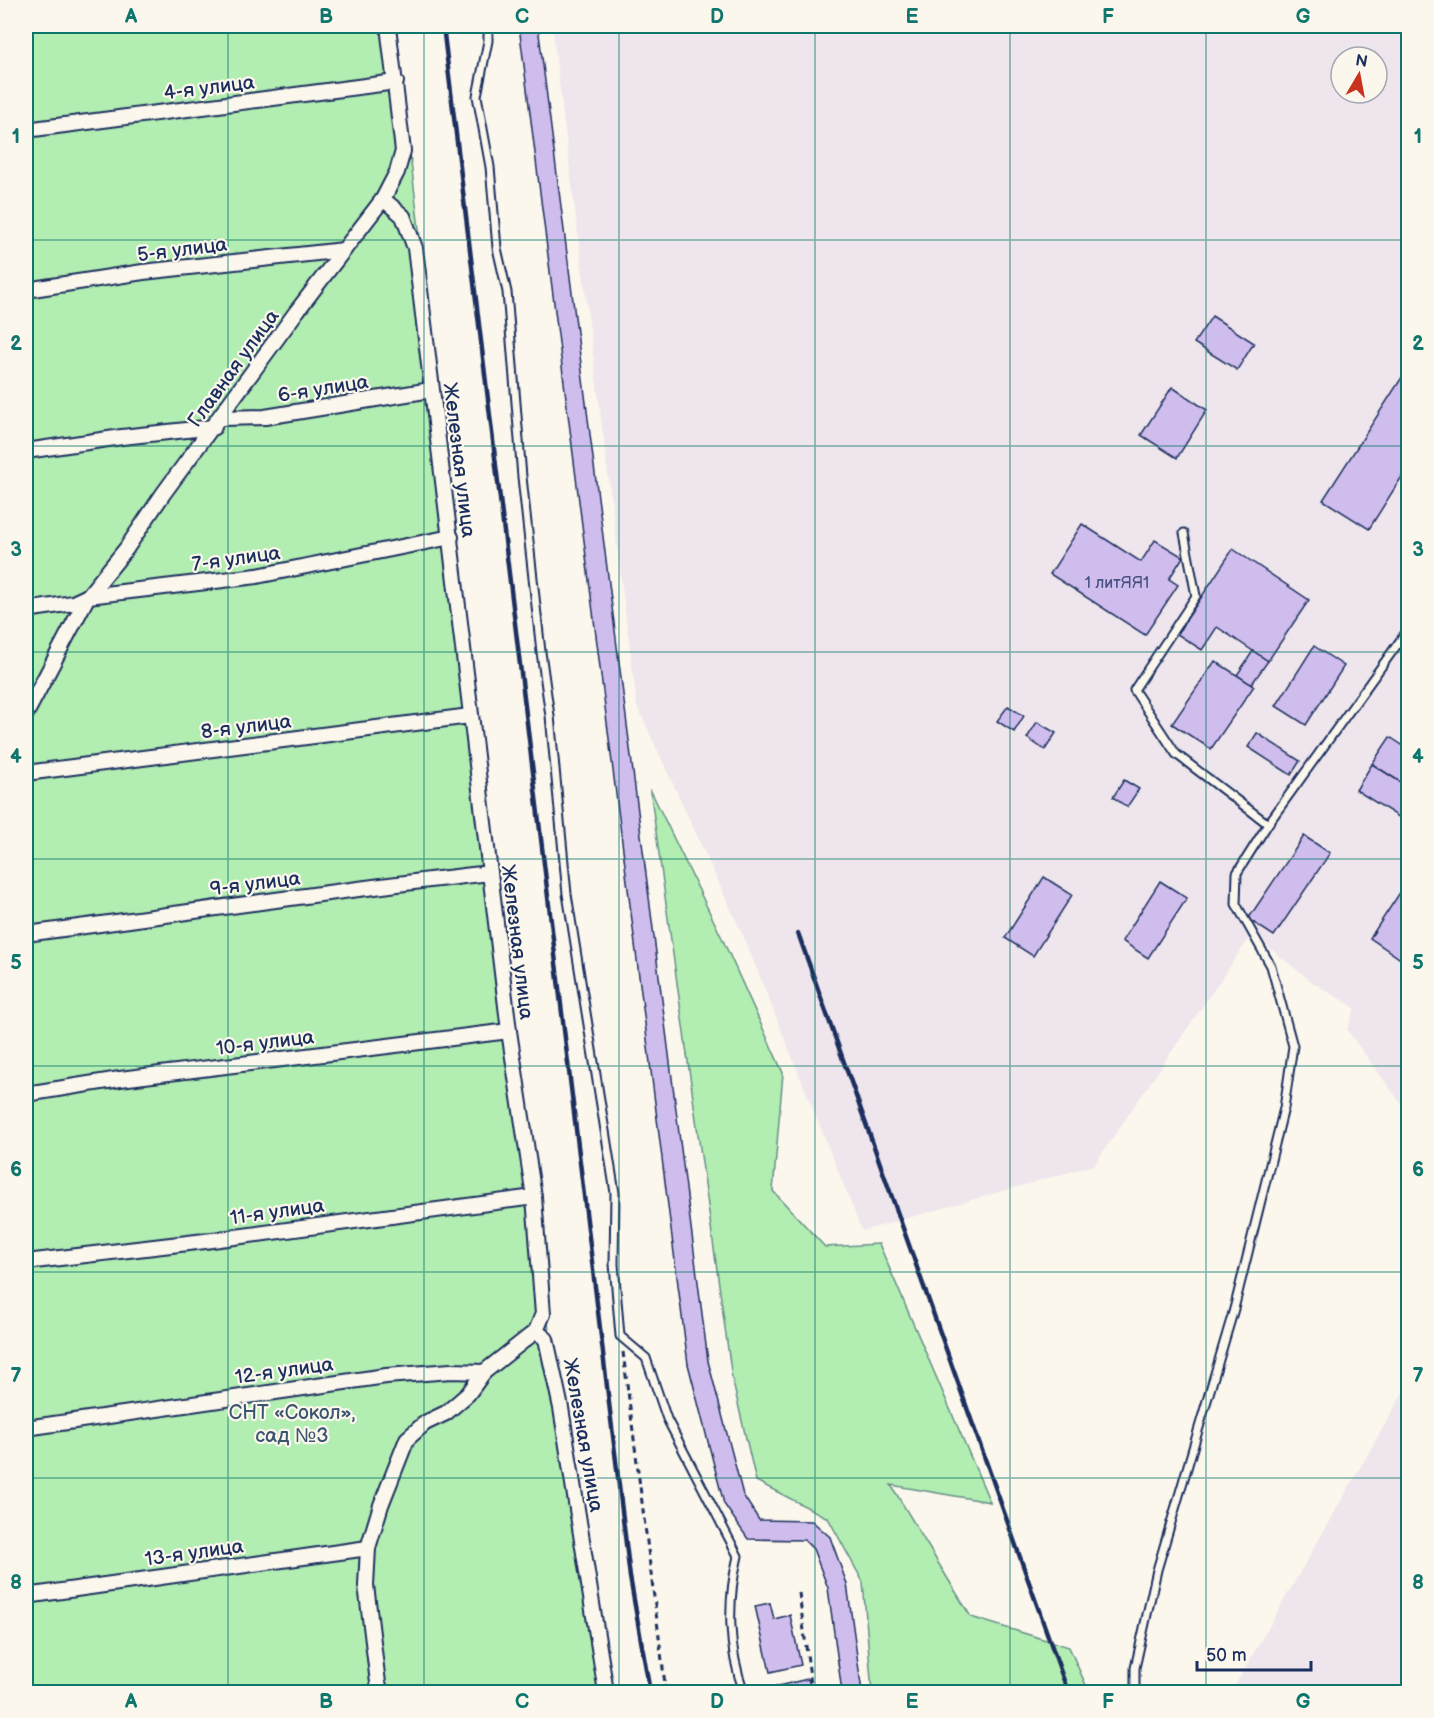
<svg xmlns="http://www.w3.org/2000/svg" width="1434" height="1718" font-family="'Balsamiq Sans',sans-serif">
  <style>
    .built { fill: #eee6ec; fill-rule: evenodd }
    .green { fill: #b2edb2; stroke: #668e88; stroke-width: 1.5 }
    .building { fill: #cfbded; stroke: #1b2f5e; stroke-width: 1.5 }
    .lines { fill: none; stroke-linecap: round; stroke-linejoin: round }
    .lane-casing { stroke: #1b2f5e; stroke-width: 11 }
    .street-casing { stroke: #1b2f5e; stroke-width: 18 }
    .path { stroke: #1b2f5e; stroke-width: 3; stroke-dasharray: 6 4.5; stroke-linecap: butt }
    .lane { stroke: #fbf7ec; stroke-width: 7 }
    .street { stroke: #fbf7ec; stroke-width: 14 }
    .rail { stroke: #1b2f5e; stroke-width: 4.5 }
    .grid { fill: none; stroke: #0f766e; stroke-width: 1.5; stroke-opacity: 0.55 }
    .labels { text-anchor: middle; stroke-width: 4.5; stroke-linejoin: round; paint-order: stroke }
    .number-label { font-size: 16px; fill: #485282 }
    .street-label { font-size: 20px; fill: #1b2f5e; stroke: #fbf7ec }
    .park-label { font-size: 20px; fill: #39556f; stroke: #fbf7ec }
    .neatline { fill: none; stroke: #0f766e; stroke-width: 2 }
    .grid-label { font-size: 20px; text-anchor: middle; font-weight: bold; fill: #0f766e }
  </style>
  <rect width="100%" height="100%" fill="#fbf7ec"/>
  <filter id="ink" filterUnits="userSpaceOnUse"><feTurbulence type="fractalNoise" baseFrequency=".0167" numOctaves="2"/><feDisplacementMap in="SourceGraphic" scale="12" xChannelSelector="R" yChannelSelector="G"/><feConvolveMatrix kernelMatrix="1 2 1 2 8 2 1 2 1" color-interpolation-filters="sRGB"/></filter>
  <g filter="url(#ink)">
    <g class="built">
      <path d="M552,26H1408V1113L1347,1030L1355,1008L1312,982L1252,934L1094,1165L862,1231L745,940L637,706ZM1341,57H1377V93H1341Z"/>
      <path d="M1408,1384V1692H1234L1232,1691Z"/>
    </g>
    <g class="green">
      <path d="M26,26H395L571,1517L605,1692H26Z"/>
      <path d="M650,789L722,938L783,1073L773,1191L825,1247L879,1244L990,1502L891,1485L971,1617L1069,1647L1089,1692H872L863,1582L828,1518L756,1481L732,1378Z"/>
    </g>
    <g class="building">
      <path d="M519,26H538L708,1361L743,1495L759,1520L812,1521L830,1537L847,1584L862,1692H842L828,1588L813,1549L804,1540L748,1539L724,1504L688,1364Z"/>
      <path d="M1212,316L1254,343L1237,370L1194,343Z"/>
      <path d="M1408,368V467L1369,529L1323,500Z"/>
      <path d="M1172,387L1207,410L1177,458L1141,435Z"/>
      <path d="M1082,524L1141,562L1155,540L1183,557L1169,579L1178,585L1145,635L1050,574Z"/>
      <path d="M1233,549L1309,600L1268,661L1217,627L1202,650L1177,634Z"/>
      <path d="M1314,646L1344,666L1306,725L1276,706Z"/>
      <path d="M1253,651L1268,661L1251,685L1237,675Z"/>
      <path d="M1215,661L1254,686L1211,749L1172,724Z"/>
      <path d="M1008,706L1024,716L1014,732L997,721Z"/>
      <path d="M1037,722L1056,733L1045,750L1027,738Z"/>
      <path d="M1257,733L1300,761L1291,775L1248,747Z"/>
      <path d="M1390,737L1408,749V787L1372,764Z"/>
      <path d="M1372,764L1408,787V823L1356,790Z"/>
      <path d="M1124,780L1139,789L1127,807L1113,797Z"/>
      <path d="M1304,836L1330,853L1274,936L1248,919Z"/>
      <path d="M1044,877L1072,895L1033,956L1005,938Z"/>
      <path d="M1160,881L1187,898L1148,958L1122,941Z"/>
      <path d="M1405,885L1408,887V964L1370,938Z"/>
      <path d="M770,1603L774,1619L790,1615L801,1665L770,1672L755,1606Z"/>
      <path d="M808,1679L812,1692H770L769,1688Z"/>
      <path d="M294,1687L295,1692H273V1690Z"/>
    </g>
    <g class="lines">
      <defs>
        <g id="lane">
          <path d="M488,26V41L477,96L490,167L497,248L507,292L522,477L541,652L550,716L567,894L615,1193L614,1264L620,1336L646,1358L667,1419L738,1556C727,1601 728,1649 744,1692"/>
          <path d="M1268,824L1407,631L1408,632"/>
          <path d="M1135,1692V1668L1157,1570L1234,1309L1284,1108L1293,1046L1271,966L1236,904L1237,873L1268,824L1176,754L1134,690L1196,596L1184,533"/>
        </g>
        <g id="street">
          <path d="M26,130L396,82"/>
          <path d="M383,199L403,216L415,248L509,1031L534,1197L543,1314L536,1331L546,1339L561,1408L606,1692"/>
          <path d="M26,290L143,272L344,250"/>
          <path d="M221,418L265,417L431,390"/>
          <path d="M26,451L122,437L214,427"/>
          <path d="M26,610L73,603L88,596L257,576L451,537"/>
          <path d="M26,714L88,596L126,549L163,494L297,311L383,199L397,172L403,151L388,26"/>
          <path d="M26,773L470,716"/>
          <path d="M26,934C180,914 335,890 490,873"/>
          <path d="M26,1094L120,1079L509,1031"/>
          <path d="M26,1262L205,1241L534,1197"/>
          <path d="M26,1428L386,1376L451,1371L484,1372L536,1331"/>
          <path d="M26,1596L368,1548"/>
          <path d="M381,1692L378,1683L366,1585L368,1548L381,1505L407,1439L425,1423L446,1413L468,1394L484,1372"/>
        </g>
      </defs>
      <use href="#lane" class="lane-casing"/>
      <use href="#street" class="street-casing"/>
      <g class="path">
        <path d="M623,1352L666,1692"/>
        <path d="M799,1593L812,1692"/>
      </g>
      <use href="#lane" class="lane"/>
      <use href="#street" class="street"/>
      <g class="rail">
        <path d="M443,26L630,1577L650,1692"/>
        <path d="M798,933L1068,1692"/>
      </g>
    </g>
  </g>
  <path class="grid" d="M228,26V1692M424,26V1692M619,26V1692M815,26V1692M1010,26V1692M1206,26V1692M26,240H1408M26,446H1408M26,652H1408M26,859H1408M26,1066H1408M26,1272H1408M26,1478H1408"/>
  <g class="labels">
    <g class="number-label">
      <text x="1117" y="588">1 литЯЯ1</text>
    </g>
    <g class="street-label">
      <text transform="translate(209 87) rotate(-7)" y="7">4-я улица</text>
      <text transform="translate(182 249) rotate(-7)" y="7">5-я улица</text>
      <text transform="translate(233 368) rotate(-54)" y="7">Главная улица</text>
      <text transform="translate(323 388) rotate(-9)" y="7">6-я улица</text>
      <text transform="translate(460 460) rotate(83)" y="7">Железная улица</text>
      <text transform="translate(236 558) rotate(-8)" y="7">7-я улица</text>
      <text transform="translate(246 726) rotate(-7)" y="7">8-я улица</text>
      <text transform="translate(255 883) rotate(-7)" y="7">9-я улица</text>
      <text transform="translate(518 942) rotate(83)" y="7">Железная улица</text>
      <text transform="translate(265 1042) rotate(-7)" y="7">10-я улица</text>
      <text transform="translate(277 1211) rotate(-8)" y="7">11-я улица</text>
      <text transform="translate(284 1370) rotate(-8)" y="7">12-я улица</text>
      <text transform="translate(584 1435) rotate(80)" y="7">Железная улица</text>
      <text transform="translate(194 1552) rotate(-8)" y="7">13-я улица</text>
    </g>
    <g class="park-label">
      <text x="292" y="1419">СНТ «Сокол»,<tspan x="292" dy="23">сад №3</tspan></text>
    </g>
  </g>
  <rect width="1434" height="1718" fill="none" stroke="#fbf7ec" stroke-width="66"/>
  <g transform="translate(1359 75) rotate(10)"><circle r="28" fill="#fbf7ec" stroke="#a1a7b3" stroke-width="1.5"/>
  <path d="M0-4.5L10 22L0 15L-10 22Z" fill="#c8321e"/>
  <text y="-9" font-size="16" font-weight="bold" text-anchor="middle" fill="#1b2f5e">N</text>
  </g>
  <path d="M1197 1661v9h114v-9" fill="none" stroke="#1b2f5e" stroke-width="3"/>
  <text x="1206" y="1661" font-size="18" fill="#1b2f5e" stroke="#fbf7ec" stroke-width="4.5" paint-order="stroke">50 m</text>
  <rect x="33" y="33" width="1368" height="1652" class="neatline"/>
  <g class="grid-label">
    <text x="131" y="23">A</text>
    <text x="326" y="23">B</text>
    <text x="522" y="23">C</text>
    <text x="717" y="23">D</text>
    <text x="912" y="23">E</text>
    <text x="1108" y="23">F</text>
    <text x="1303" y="23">G</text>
    <text x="16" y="143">1</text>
    <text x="1418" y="143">1</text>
    <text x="16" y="350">2</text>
    <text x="1418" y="350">2</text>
    <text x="16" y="556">3</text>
    <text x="1418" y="556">3</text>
    <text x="16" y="763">4</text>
    <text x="1418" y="763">4</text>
    <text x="16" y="969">5</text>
    <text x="1418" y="969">5</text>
    <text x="16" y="1176">6</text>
    <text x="1418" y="1176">6</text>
    <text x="16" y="1382">7</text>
    <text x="1418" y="1382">7</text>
    <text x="16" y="1589">8</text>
    <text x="1418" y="1589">8</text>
    <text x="131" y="1708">A</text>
    <text x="326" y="1708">B</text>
    <text x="522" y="1708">C</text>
    <text x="717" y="1708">D</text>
    <text x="912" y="1708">E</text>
    <text x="1108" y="1708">F</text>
    <text x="1303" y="1708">G</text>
  </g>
</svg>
